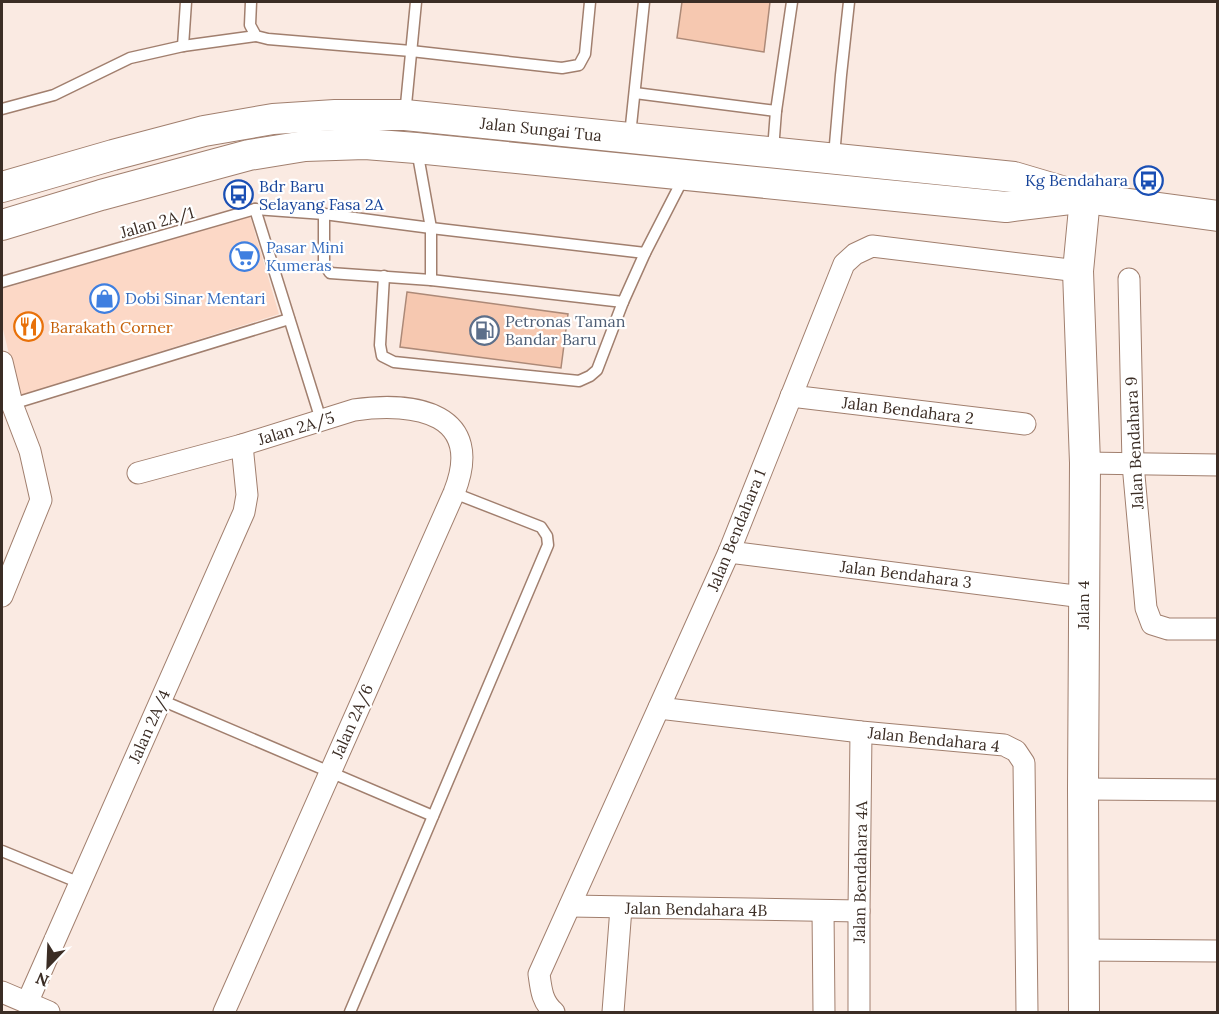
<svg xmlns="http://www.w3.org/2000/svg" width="1219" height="1014" font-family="Lora,serif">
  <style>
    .built { fill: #fcd8c6 }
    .building { fill: #f6c8b0; stroke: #ac8977; stroke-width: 1.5 }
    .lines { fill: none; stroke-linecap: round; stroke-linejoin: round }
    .lane-casing { stroke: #a17f6e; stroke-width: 13 }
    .street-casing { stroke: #a17f6e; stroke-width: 23 }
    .secondary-casing { stroke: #a17f6e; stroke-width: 32 }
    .lane { stroke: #fff; stroke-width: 10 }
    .street { stroke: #fff; stroke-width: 21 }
    .secondary { stroke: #fff; stroke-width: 30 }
    .labels { text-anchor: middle; stroke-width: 4.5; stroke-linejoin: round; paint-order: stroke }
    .street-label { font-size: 16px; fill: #3b2d25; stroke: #fff }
    .transit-label { font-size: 16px; fill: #164399; stroke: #fff; text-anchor: end }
    .shop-label { font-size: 16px; fill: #366cbe; stroke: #fff; text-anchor: start }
    .service-label { font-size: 16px; fill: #4e5e75; stroke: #fff; text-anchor: start }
    .food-label { font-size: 16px; fill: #c56008; stroke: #fff; text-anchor: start }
  </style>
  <rect width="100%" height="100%" fill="#faeae2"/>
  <path class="built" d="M250,216L279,314L19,396L2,325V289Z"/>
  <g class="building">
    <path d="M682,2H770L764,52L677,38Z"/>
    <path d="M407,292L568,314L561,368L400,347Z"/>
  </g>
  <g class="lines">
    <defs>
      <g id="lane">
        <path d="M251,2L250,25L256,36L268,39L411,51L562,68L579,65L585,54L590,2"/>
        <path d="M183,46L186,2"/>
        <path d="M635,93L776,111"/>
        <path d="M2,109L54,95L130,58L183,46L256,36"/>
        <path d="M405,115L416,2"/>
        <path d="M630,135L644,2"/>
        <path d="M417,150L431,228V280"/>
        <path d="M773,150L776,111L792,2"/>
        <path d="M834,156L841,75L849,2"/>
        <path d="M255,209L321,420"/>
        <path d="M324,214V264L330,273L431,280L623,302L645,253L684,177"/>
        <path d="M384,276L380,345L382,356L394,362L579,381L590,376L597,370L623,302"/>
        <path d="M2,282L255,209L324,214L431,228L645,253"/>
        <path d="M12,404L289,319"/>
        <path d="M161,700L433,816"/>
        <path d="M2,851L80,883"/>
        <path d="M350,1012L548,545L547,536L541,527L454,493"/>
      </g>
      <g id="street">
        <path d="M1129,279L1133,464L1146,608L1152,624L1168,629H1218"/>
        <path d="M2,362L12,404L30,451L41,500L2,596"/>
        <path d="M791,396L1025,424"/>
        <path d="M1085,463L1218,465"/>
        <path d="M138,473L242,445L354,410C415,401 486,413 454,493L224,1012"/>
        <path d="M729,552L1083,597"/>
        <path d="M659,708L861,732L1004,745L1016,751L1024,763L1027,1012"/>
        <path d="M1083,789L1218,790"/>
        <path d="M570,906L859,911"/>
        <path d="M823,911L824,1012"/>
        <path d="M1083,950L1218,951"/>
        <path d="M2,992L49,1012"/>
        <path d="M27,1003L244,512L247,495L242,445"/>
        <path d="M554,1012C542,1002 541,989 539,974L729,552L844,264L855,254L872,246L1078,271"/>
        <path d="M613,1012L621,908"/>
        <path d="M859,1012V911L861,732"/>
      </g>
      <g id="secondary">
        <path d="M2,187L113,155L204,131L273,119L335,115H405L1014,177L1085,198L1218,216"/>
        <path d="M2,225L101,195L249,155L305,146L365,144L416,148L1006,207L1070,199"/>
        <path d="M1084,1012L1083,789L1085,463L1078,271L1085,198"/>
      </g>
    </defs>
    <use href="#lane" class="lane-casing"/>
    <use href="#street" class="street-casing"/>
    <use href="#secondary" class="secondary-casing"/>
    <use href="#lane" class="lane"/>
    <use href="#street" class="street"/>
    <use href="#secondary" class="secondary"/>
  </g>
  <defs>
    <symbol id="bus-ring" viewBox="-11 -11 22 22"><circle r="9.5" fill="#fff" stroke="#1a4fb4" stroke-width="1.5"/><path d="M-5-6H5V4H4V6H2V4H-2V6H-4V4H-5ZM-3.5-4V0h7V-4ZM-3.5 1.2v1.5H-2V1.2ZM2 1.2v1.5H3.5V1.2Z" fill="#1a4fb4"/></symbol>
    <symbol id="supermarket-ring" viewBox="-11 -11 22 22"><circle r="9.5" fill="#fff" stroke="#3f7fe0" stroke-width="1.5"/><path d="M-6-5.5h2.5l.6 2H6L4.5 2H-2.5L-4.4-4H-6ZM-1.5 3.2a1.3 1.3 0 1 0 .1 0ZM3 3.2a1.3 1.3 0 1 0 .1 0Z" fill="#3f7fe0"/></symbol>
    <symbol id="shop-ring" viewBox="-11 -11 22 22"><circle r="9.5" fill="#fff" stroke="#3f7fe0" stroke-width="1.5"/><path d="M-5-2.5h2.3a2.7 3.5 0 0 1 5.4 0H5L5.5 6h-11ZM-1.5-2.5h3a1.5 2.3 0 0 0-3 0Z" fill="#3f7fe0"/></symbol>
    <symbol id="restaurant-ring" viewBox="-11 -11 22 22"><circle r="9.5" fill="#fff" stroke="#e8710a" stroke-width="1.5"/><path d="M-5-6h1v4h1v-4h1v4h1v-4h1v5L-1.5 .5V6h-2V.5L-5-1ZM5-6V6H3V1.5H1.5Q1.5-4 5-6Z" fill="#e8710a"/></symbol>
    <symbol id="fuel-ring" viewBox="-11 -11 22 22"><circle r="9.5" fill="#fff" stroke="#5c6f8a" stroke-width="1.5"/><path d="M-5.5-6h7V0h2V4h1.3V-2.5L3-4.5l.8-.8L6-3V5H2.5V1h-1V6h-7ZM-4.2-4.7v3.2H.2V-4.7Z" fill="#5c6f8a"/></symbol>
  </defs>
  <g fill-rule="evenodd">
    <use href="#bus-ring" x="1132" y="164" width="33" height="33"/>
    <use href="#bus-ring" x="222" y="178" width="33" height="33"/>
    <use href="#supermarket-ring" x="228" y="240" width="33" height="33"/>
    <use href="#shop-ring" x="88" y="282" width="33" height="33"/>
    <use href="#restaurant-ring" x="12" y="310" width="33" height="33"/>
    <use href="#fuel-ring" x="468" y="314" width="33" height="33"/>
  </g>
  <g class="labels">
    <g class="street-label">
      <text transform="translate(541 129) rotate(6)" y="6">Jalan Sungai Tua</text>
      <text transform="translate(157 222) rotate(-16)" y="6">Jalan 2A/1</text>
      <text transform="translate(908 410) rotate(7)" y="6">Jalan Bendahara 2</text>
      <text transform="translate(296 428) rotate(-17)" y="6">Jalan 2A/5</text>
      <text transform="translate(1134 443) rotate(-93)" y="6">Jalan Bendahara 9</text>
      <text transform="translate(736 530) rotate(-68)" y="6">Jalan Bendahara 1</text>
      <text transform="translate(906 574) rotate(7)" y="6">Jalan Bendahara 3</text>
      <text transform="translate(1083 605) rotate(-90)" y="6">Jalan 4</text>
      <text transform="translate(352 721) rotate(-66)" y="6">Jalan 2A/6</text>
      <text transform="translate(149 726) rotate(-66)" y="6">Jalan 2A/4</text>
      <text transform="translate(934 739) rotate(6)" y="6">Jalan Bendahara 4</text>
      <text transform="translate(860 872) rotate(-89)" y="6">Jalan Bendahara 4A</text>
      <text transform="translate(696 909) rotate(1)" y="6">Jalan Bendahara 4B</text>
    </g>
    <g class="transit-label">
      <text x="1128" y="186">Kg Bendahara</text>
      <text x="259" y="192" text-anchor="start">Bdr Baru<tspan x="259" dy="18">Selayang Fasa 2A</tspan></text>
    </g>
    <g class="shop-label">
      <text x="266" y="253">Pasar Mini<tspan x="266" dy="18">Kumeras</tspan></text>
      <text x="125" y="304">Dobi Sinar Mentari</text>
    </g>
    <g class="service-label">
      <text x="505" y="327">Petronas Taman<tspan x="505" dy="18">Bandar Baru</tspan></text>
    </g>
    <g class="food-label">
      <text x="50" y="333">Barakath Corner</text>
    </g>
  </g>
  <rect width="1219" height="1014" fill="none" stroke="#3b2d25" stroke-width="6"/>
  <g transform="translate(48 966) rotate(203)" stroke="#ffffff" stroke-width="4.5" paint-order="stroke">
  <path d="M0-4.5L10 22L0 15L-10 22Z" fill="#3b2d25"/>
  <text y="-9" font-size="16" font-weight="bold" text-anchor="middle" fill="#3b2d25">N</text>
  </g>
</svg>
